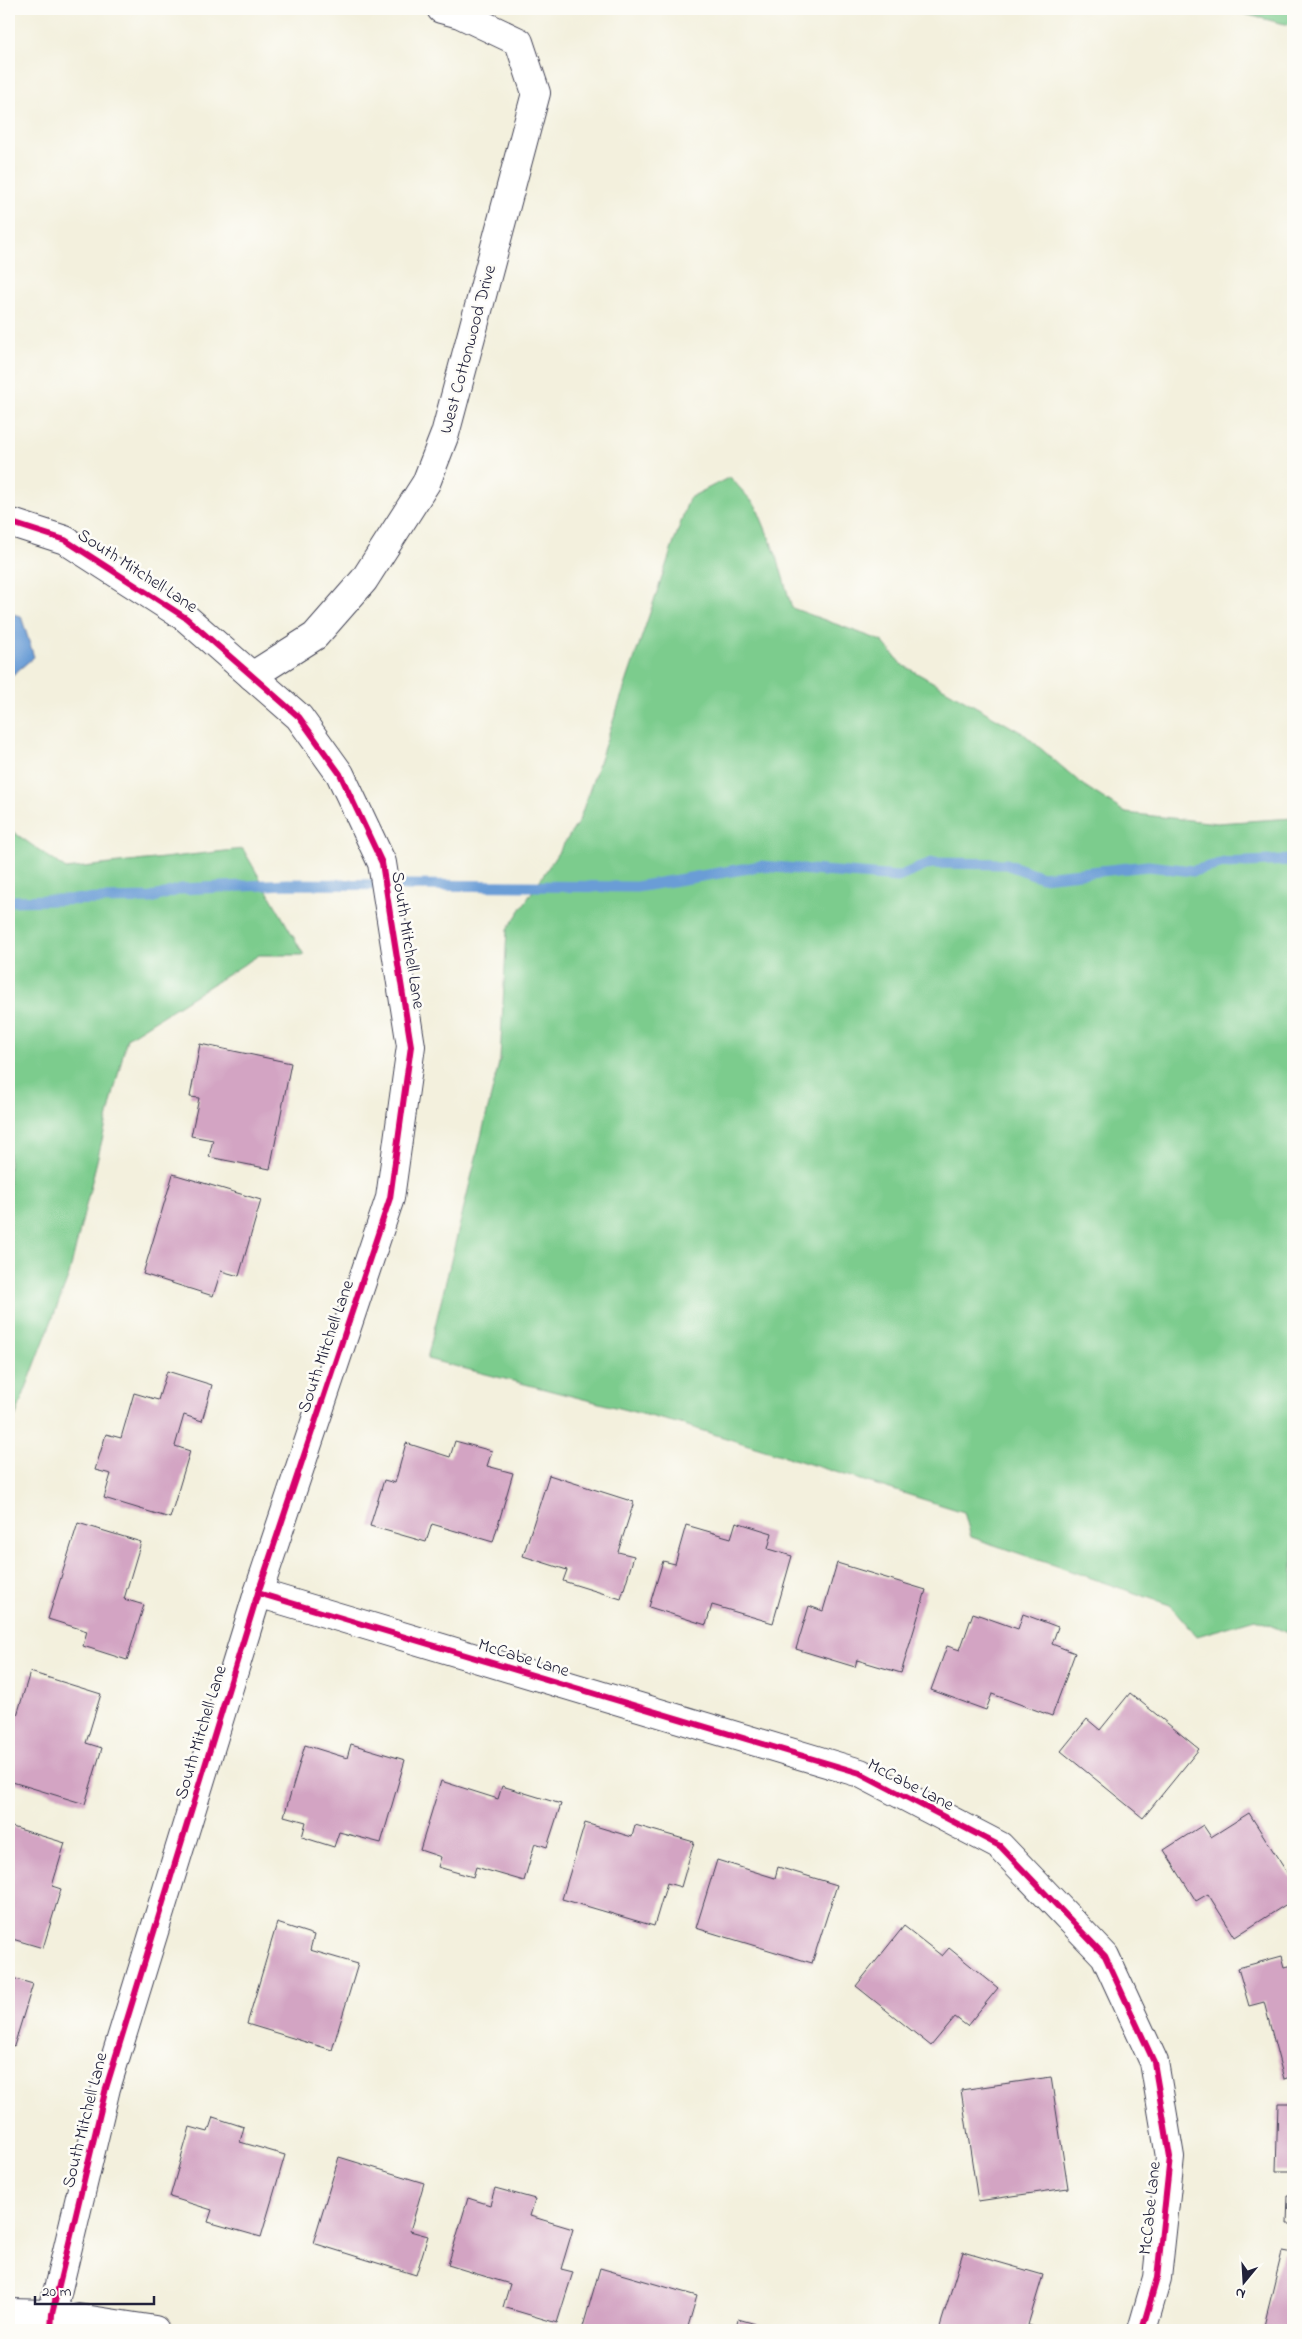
<svg xmlns="http://www.w3.org/2000/svg" width="1302" height="2339" font-family="'Indie Flower',sans-serif">
  <style>
    .green { fill: #7bcc8d; stroke: #4e7764 }
    .water { fill: #6b9dd6; stroke: #466088 }
    .lines { fill: none; stroke-linecap: round; stroke-linejoin: round }
    .stream { stroke: #6b9dd6; stroke-width: 11 }
    .building { fill: #d3a4c3 }
    .minor-casing { stroke: #414153; stroke-width: 30 }
    .minor { stroke: #fff; stroke-width: 28 }
    .cycleway-casing { stroke: #fdfcf7; stroke-width: 9 }
    .cycleway { stroke: #d6006c; stroke-width: 6 }
    .labels { text-anchor: middle; stroke-width: 5; stroke-linejoin: round; paint-order: stroke }
    .street-label { font-size: 18px; fill: #22223b; stroke: #fdfcf7 }
  </style>
  <rect width="100%" height="100%" fill="#fdfcf7"/>
  <filter id="ink" filterUnits="userSpaceOnUse"><feTurbulence type="fractalNoise" baseFrequency=".02" numOctaves="2"/><feDisplacementMap in="SourceGraphic" scale="10" xChannelSelector="R" yChannelSelector="G"/><feConvolveMatrix kernelMatrix="1 2 1 2 8 2 1 2 1" color-interpolation-filters="sRGB"/></filter>
  <filter id="wash" filterUnits="userSpaceOnUse"><feTurbulence type="fractalNoise" baseFrequency=".0096" numOctaves="4" result="noise"/><feDisplacementMap in="SourceGraphic" scale="20" xChannelSelector="R" yChannelSelector="G"/><feGaussianBlur stdDeviation="1.12" result="paint"/><feColorMatrix in="noise" values="0 0 0 0 0 0 0 0 0 0 0 0 0 0 0 0 0 1.4 0 .05"/><feComposite in="paint" operator="in"/></filter>
  <g filter="url(#wash)">
    <rect width="100%" height="100%" fill="#f3f0dd"/>
    <g class="green">
      <path d="M1224,9H1293V26Z"/>
      <path d="M730,477L756,506L777,557L792,608L882,641L901,664L1024,734L1083,785L1126,813L1217,823L1293,818V1635L1255,1619L1197,1636L1170,1605L971,1537L964,1512L681,1424L427,1359L500,1059L507,930L579,821L689,498Z"/>
      <path d="M9,829L66,869L243,849L304,955H259L127,1038L69,1275L9,1433Z"/>
    </g>
    <path class="water" d="M9,613L21,616L34,657L9,678Z"/>
    <g class="lines">
      <path class="stream" d="M9,901L151,898L181,889L287,884L636,887L761,866L898,877L931,863L1006,864L1042,877L1148,866L1193,871L1224,863L1293,860"/>
    </g>
    <g id="blocks">
      <g class="building">
        <path d="M200,1044L291,1063L270,1169L209,1157L213,1140L191,1136L199,1098L190,1097Z"/>
        <path d="M173,1174L261,1200L239,1276L221,1271L213,1296L143,1274Z"/>
        <path d="M167,1371L212,1385L202,1421L184,1415L175,1446L190,1451L170,1518L104,1498L111,1474L95,1470L106,1434L121,1438L134,1393L158,1400Z"/>
        <path d="M455,1441L492,1451L487,1466L513,1473L493,1542L432,1524L426,1542L370,1526L384,1480L395,1483L406,1443L450,1457Z"/>
        <path d="M549,1475L634,1502L618,1552L634,1556L621,1599L563,1581L567,1570L523,1556Z"/>
        <path d="M736,1522L772,1533L768,1549L792,1556L773,1623L712,1605L706,1625L649,1607L663,1561L675,1564L686,1525L731,1538Z"/>
        <path d="M78,1523L141,1542L124,1599L144,1605L127,1660L83,1646L87,1631L48,1619Z"/>
        <path d="M837,1563L926,1590L901,1673L857,1660L855,1667L796,1649L809,1606L823,1611Z"/>
        <path d="M973,1613L1018,1629L1023,1614L1058,1627L1052,1644L1075,1653L1052,1716L992,1694L986,1710L931,1690L947,1646L960,1650Z"/>
        <path d="M30,1672L101,1694L86,1743L102,1748L85,1804L9,1781V1742Z"/>
        <path d="M1130,1693L1199,1749L1143,1818L1061,1751L1087,1719L1100,1730Z"/>
        <path d="M351,1744L405,1760L381,1843L339,1832L334,1847L302,1837L306,1822L284,1816L305,1745L347,1758Z"/>
        <path d="M441,1781L498,1799L502,1786L561,1804L547,1847L535,1843L524,1881L476,1867L473,1877L438,1867L441,1857L420,1850Z"/>
        <path d="M1249,1813L1293,1882V1900L1235,1937L1208,1894L1196,1901L1164,1850L1203,1825L1211,1837Z"/>
        <path d="M585,1823L632,1837L635,1825L694,1842L681,1887L667,1883L654,1926L562,1899Z"/>
        <path d="M9,1826L65,1843L52,1886L61,1889L43,1948L9,1938Z"/>
        <path d="M717,1860L775,1878L778,1867L837,1885L812,1963L696,1928Z"/>
        <path d="M277,1923L314,1935L310,1950L358,1964L332,2050L247,2024Z"/>
        <path d="M904,1926L942,1956L949,1948L998,1988L967,2026L955,2017L931,2046L856,1986Z"/>
        <path d="M1282,1956L1285,1967L1293,1965V2076L1284,2079L1264,2002L1249,2006L1238,1968Z"/>
        <path d="M9,1977L33,1984L14,2046L9,2044Z"/>
        <path d="M1051,2077L1068,2188L978,2201L961,2090Z"/>
        <path d="M1278,2103H1293V2171H1276Z"/>
        <path d="M213,2117L244,2127L240,2142L285,2155L261,2237L208,2222L212,2210L170,2197L190,2127L208,2132Z"/>
        <path d="M339,2157L424,2183L410,2231L428,2236L416,2275L313,2243Z"/>
        <path d="M495,2188L535,2199L530,2216L573,2229L561,2269L573,2272L557,2323L503,2307L510,2284L448,2265L468,2198L490,2205Z"/>
        <path d="M1288,2195H1293V2224H1287Z"/>
        <path d="M963,2252L1043,2275L1028,2325L1038,2328L1037,2330H939Z"/>
        <path d="M1282,2252L1293,2254V2330H1263Z"/>
        <path d="M600,2268L697,2296L687,2330H582Z"/>
        <path d="M738,2319L777,2330H735Z"/>
      </g>
    </g>
  </g>
  <g filter="url(#ink)">
    <use href="#blocks" fill-opacity="0" stroke="#414153" stroke-width="1"/>
    <g class="lines">
      <defs>
        <g id="minor">
          <path d="M9,522L65,540L186,618L299,717L340,774L382,863L411,1046L390,1198L258,1593L106,2088L52,2314L51,2330"/>
          <path d="M252,676L315,636L364,580L426,483L445,434L536,93L519,42L460,14L441,9"/>
          <path d="M258,1593L860,1773L1000,1846L1105,1956L1154,2062L1170,2157L1157,2278L1142,2330"/>
          <path d="M9,2313L52,2314L155,2330"/>
        </g>
      </defs>
      <use href="#minor" class="minor-casing"/>
      <use href="#minor" class="minor"/>
      <defs>
        <g id="cycleway">
          <path d="M9,522L65,540L186,618L299,717L340,774L382,863L411,1046L390,1198L258,1593L106,2088L52,2314L51,2330"/>
          <path d="M258,1593L860,1773L1000,1846L1105,1956L1154,2062L1170,2157L1157,2278L1142,2330"/>
        </g>
      </defs>
      <use href="#cycleway" class="cycleway-casing"/>
      <use href="#cycleway" class="cycleway"/>
    </g>
  </g>
  <g class="labels">
    <g class="street-label">
      <text transform="translate(467 349) rotate(-75)" y="6">West Cottonwood Drive</text>
      <text transform="translate(138 570) rotate(33)" y="6">South Mitchell Lane</text>
      <text transform="translate(409 940) rotate(81)" y="6">South Mitchell Lane</text>
      <text transform="translate(325 1346) rotate(-71)" y="6">South Mitchell Lane</text>
      <text transform="translate(524 1657) rotate(17)" y="6">McCabe Lane</text>
      <text transform="translate(200 1732) rotate(-73)" y="6">South Mitchell Lane</text>
      <text transform="translate(911 1784) rotate(27)" y="6">McCabe Lane</text>
      <text transform="translate(84 2120) rotate(-76)" y="6">South Mitchell Lane</text>
      <text transform="translate(1149 2208) rotate(-84)" y="6">McCabe Lane</text>
    </g>
  </g>
  <rect width="1302" height="2339" fill="none" stroke="#fdfcf7" stroke-width="30"/>
  <g transform="translate(1244 2282) rotate(198)" stroke="#fdfcf7" stroke-width="4" paint-order="stroke">
  <path d="M0-4L9 19L0 12L-9 19Z" fill="#22223b"/>
  <text y="-8" font-size="14" font-weight="bold" text-anchor="middle" fill="#22223b">N</text>
  </g>
  <path d="M35 2296v8h119v-8" fill="none" stroke="#22223b" stroke-width="2.5"/>
  <text x="42" y="2296" font-size="15" fill="#22223b" stroke="#fdfcf7" stroke-width="4" paint-order="stroke">20 m</text>
</svg>
